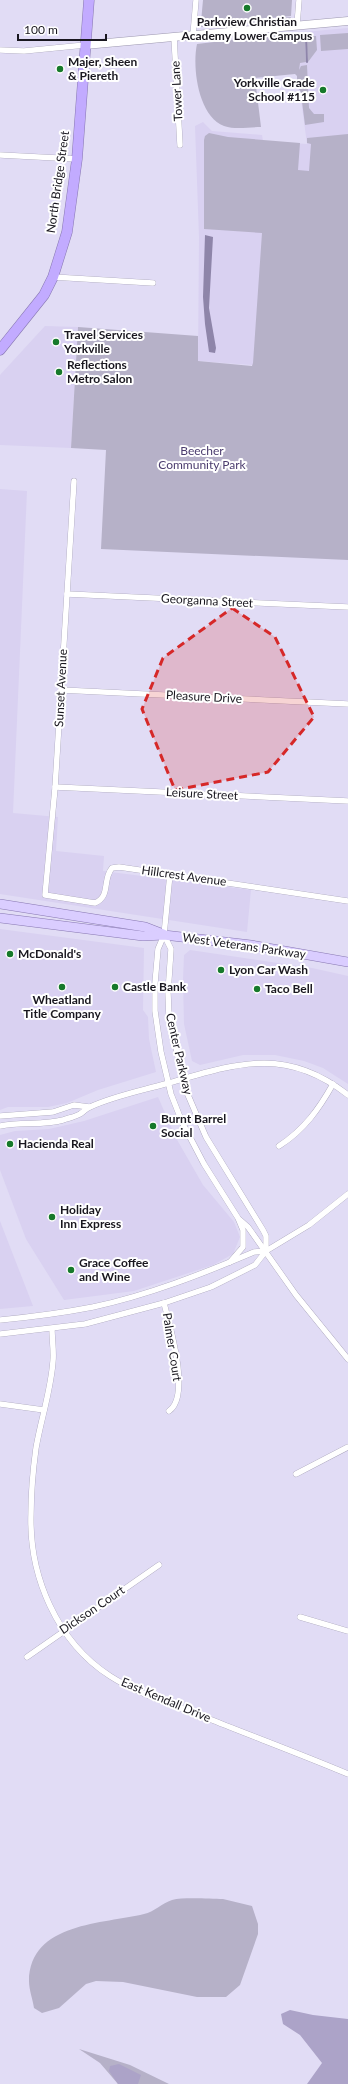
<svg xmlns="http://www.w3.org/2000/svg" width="348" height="2084" font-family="Lato,sans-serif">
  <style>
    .built { fill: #d9d1f1 }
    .green { fill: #b6b1c8 }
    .forest { fill: #aca3c8 }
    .water { fill: #8e85a9 }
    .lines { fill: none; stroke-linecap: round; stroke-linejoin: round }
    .stream { stroke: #8e85a9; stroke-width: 2 }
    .street-casing { stroke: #9c97af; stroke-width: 6 }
    .secondary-casing { stroke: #9c97af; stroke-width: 9 }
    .primary-casing { stroke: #8777b1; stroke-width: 10 }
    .highway-casing { stroke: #8777b1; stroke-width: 11 }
    .street { stroke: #fff; stroke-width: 5.5 }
    .secondary { stroke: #fff; stroke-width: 8 }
    .primary { stroke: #dacdff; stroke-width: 9 }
    .highway { stroke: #c2abff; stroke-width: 10 }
    .marked { fill: #d62828; fill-opacity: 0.2; stroke: #d62828; stroke-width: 3; stroke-dasharray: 8 5; stroke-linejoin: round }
    .poi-dot { fill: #16792b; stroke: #fff; stroke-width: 1.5 }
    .labels { text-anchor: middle; stroke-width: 4; stroke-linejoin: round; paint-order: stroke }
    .poi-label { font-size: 12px; font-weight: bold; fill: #19171f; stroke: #fff; text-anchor: start }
    .street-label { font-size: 12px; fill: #19171f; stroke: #fff }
    .park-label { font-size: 12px; fill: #4b3c6e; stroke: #fff }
  </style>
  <rect width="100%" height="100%" fill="#e1dcf5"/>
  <g class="built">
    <path d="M348,28V373L266,372L252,365L198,361L199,237L195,126L203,122L212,131L262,135L263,141L307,144L292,33Z"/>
    <path d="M45,326L78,327L71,448L0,445V375Z"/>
    <path d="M0,489L27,491L13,813L58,817L56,851L104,856L103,871L251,890L247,932L0,894Z"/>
    <path d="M0,929L144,948L143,1010L148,1017L149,1039L156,1072L98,1090L67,1103L48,1107H8L0,1110Z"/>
    <path d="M190,950L312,968L348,976V1084L323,1068L304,1061L275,1055H243L200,1065L192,1061L184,1024L183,980L184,955Z"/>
    <path d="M158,1097L176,1138L203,1185L234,1222L240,1237L233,1254L213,1265L134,1291L64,1300L26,1239L0,1170V1135L15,1131L49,1129L84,1121Z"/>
    <path d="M0,1221L12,1252L33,1306L0,1309Z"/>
  </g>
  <g class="green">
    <path d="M203,0H292L291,16L203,25L201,22Z"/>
    <path d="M291,17L290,19L288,20L207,27H201L198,24L203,26Z"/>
    <path d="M289,33L301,36H316L317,50L308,62L306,37H305L306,62L300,63L299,70L301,66L307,65L309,108L314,114H324V122L305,125L301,94L300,90L297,88V76L295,74L255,78L261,127C249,127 236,130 224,126C198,116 192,67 197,44Z"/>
    <path d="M348,33V49L321,51L320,35Z"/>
    <path d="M209,133L228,137L300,143L298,170L309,171L311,144L307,143V138L348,134V560L101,549L106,450L71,448L78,327L198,336V361L252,366L253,363L262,233L204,229V140L205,136Z"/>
    <path d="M223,1899L252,1906L258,1924V1934L240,1985L226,1997H197L123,1982L96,1981L86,1984L59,2008L42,2013L34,2008C33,2000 29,1990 29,1981C30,1922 104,1924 144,1914C154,1912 162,1903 172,1900C184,1897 210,1899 223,1899Z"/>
    <path d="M79,2049L130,2065L169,2084H118L100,2063Z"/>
  </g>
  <g class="forest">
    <path d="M290,2010L313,2015L348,2019V2084H307L322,2063L300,2035L283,2024L281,2014Z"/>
    <path d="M119,2064L141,2075L138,2084H118L109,2071L110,2066Z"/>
  </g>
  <path class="water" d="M205,235L213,237L209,308L216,348L215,353L209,352L205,324L203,297Z"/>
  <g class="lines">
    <path class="stream" d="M306,38L307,62"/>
    <defs>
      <g id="street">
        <path d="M297,25L299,0"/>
        <path d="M193,35L196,0"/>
        <path d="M174,37L180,145"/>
        <path d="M0,50L24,51L85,45"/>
        <path d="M0,155L77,159"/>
        <path d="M53,277L153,283"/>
        <path d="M74,481L55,788L45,895L95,903C111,896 102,880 112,868L119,867L348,901"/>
        <path d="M67,594L348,607"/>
        <path d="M61,690L348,704"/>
        <path d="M55,787L348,801"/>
        <path d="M170,874L164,935L158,949L155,983V1011L161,1052L171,1094L182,1122L204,1164L238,1218L243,1230V1247L230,1262"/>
        <path d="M164,935L171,949L168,993L169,1017L185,1088L206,1137L263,1230L266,1236V1251"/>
        <path d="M0,1116L53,1112L74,1105L89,1107"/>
        <path d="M0,1126C21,1121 42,1126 63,1120C68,1118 75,1117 80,1114C84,1112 86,1108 90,1107C114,1096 140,1091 165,1084C235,1064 285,1045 348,1095"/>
        <path d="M279,1146C304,1130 319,1109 333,1084"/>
        <path d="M240,1220L248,1227L296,1295L348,1359"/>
        <path d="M164,1303C170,1327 191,1396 169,1411"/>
        <path d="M0,1320C31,1317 62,1313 93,1307C149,1295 202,1274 254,1252L266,1251"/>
        <path d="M52,1329C52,1339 54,1351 53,1361C51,1390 41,1419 36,1448C33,1470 31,1492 31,1514C29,1576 57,1642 110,1676C141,1696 178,1706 212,1720C257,1738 303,1755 348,1774"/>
        <path d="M0,1334L85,1324L164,1303L211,1287L255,1265L266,1251L309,1225L348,1194"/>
        <path d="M0,1404L44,1410"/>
        <path d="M296,1474L348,1447"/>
        <path d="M300,1617L348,1631"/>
        <path d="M27,1657L159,1565"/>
      </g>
      <path id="secondary" d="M85,45L348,21"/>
      <g id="primary">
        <path d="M0,904L145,927L163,934"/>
        <path d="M0,918L143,936L164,935L251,945L348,962"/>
      </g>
      <path id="highway" d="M0,350L44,295L53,277L67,232L77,159L89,0"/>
    </defs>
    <use href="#street" class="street-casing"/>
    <use href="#secondary" class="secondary-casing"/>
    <use href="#primary" class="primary-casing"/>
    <use href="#highway" class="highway-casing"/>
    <use href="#street" class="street"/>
    <use href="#secondary" class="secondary"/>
    <use href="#primary" class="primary"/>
    <use href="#highway" class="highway"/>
  </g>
  <path class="marked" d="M232,608L275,637L314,717L268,772L175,790L142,709L163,658Z"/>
  <g class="poi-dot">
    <circle cx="247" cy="8" r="4"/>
    <circle cx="60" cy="69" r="4"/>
    <circle cx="323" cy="90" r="4"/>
    <circle cx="56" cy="342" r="4"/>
    <circle cx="59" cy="372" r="4"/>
    <circle cx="10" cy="954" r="4"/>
    <circle cx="221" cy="970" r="4"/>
    <circle cx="62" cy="987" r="4"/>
    <circle cx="115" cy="987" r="4"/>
    <circle cx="257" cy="989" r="4"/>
    <circle cx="153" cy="1126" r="4"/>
    <circle cx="10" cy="1144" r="4"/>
    <circle cx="52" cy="1217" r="4"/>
    <circle cx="71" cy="1270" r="4"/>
  </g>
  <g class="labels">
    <g class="poi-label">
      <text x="247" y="26" text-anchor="middle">Parkview Christian<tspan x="247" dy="14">Academy Lower Campus</tspan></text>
      <text x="68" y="66">Majer, Sheen<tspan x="68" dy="14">&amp; Piereth</tspan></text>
      <text x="315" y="87" text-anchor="end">Yorkville Grade<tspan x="315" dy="14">School #115</tspan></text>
      <text x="64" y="339">Travel Services<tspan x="64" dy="14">Yorkville</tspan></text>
      <text x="67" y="369">Reflections<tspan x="67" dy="14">Metro Salon</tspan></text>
      <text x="18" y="958">McDonald's</text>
      <text x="229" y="974">Lyon Car Wash</text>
      <text x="123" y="991">Castle Bank</text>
      <text x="265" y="993">Taco Bell</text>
      <text x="62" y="1004" text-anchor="middle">Wheatland<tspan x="62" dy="14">Title Company</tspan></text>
      <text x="161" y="1123">Burnt Barrel<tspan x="161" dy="14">Social</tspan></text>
      <text x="18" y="1148">Hacienda Real</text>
      <text x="60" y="1214">Holiday<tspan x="60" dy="14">Inn Express</tspan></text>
      <text x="79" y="1267">Grace Coffee<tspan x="79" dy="14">and Wine</tspan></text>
    </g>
    <g class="street-label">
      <text transform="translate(177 91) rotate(-93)" y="4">Tower Lane</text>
      <text transform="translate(58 182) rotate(-82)" y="4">North Bridge Street</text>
      <text transform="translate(207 601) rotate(3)" y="4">Georganna Street</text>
      <text transform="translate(61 688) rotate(-87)" y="4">Sunset Avenue</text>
      <text transform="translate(204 697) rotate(3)" y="4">Pleasure Drive</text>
      <text transform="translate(202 794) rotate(3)" y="4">Leisure Street</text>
      <text transform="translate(184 876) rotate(8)" y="4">Hillcrest Avenue</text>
      <text transform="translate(244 946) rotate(8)" y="4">West Veterans Parkway</text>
      <text transform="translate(179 1054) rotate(77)" y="4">Center Parkway</text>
      <text transform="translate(172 1347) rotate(81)" y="4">Palmer Court</text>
      <text transform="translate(92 1610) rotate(-34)" y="4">Dickson Court</text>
      <text transform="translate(166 1700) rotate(23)" y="4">East Kendall Drive</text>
    </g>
    <g class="park-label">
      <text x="202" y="455">Beecher<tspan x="202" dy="14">Community Park</tspan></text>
    </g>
  </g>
  <path d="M18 34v6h88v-6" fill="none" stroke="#19171f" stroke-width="2"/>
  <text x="24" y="34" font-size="12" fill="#19171f" stroke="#ffffff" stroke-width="3" paint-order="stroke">100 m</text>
</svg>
